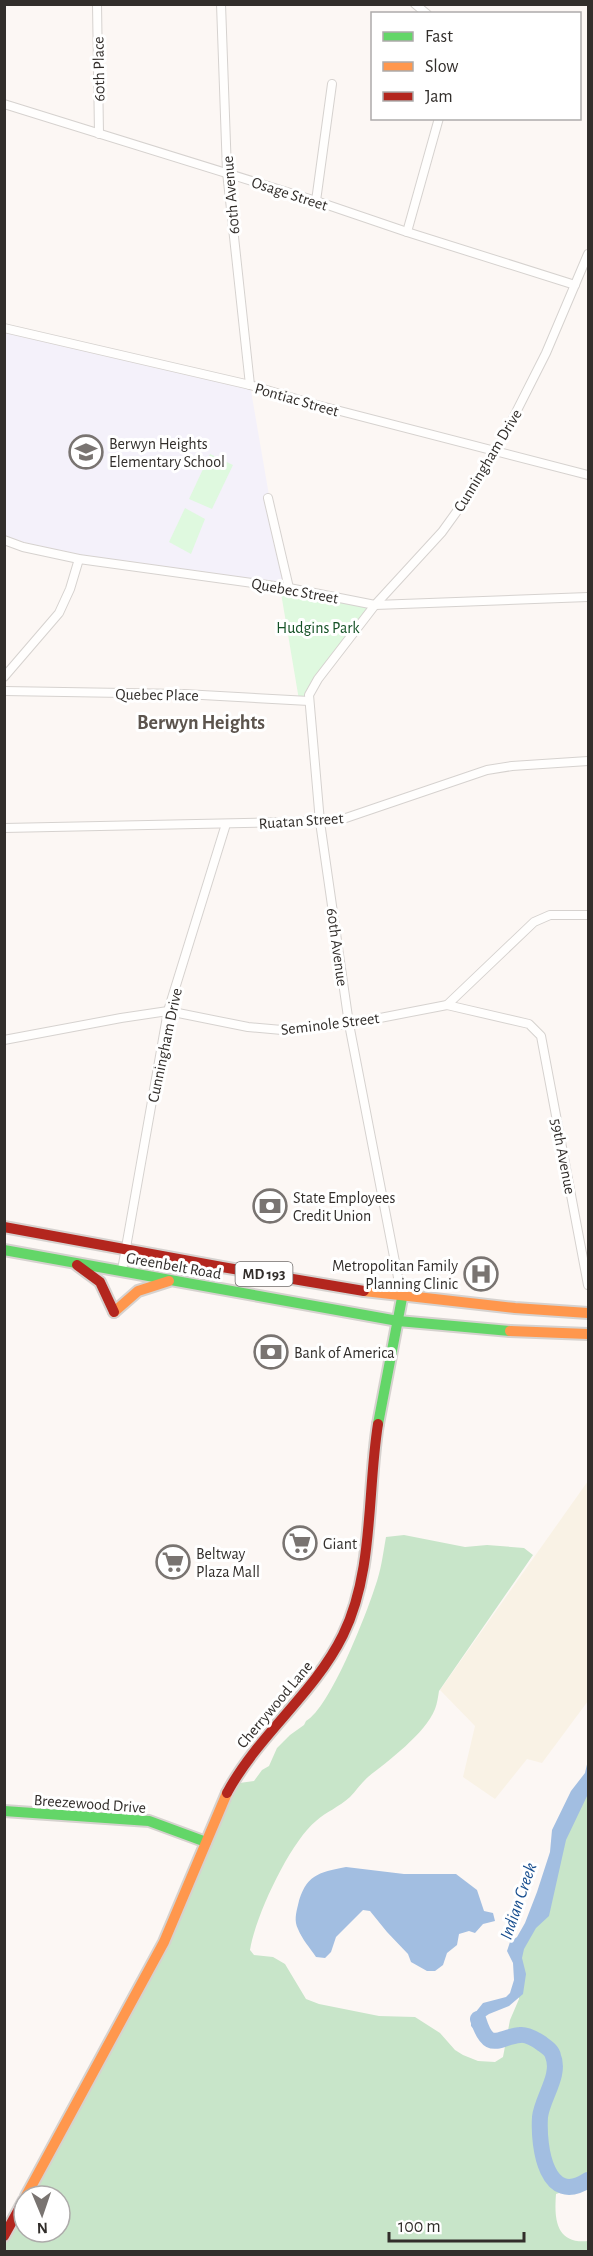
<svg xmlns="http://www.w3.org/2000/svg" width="593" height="2256" font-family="'Alegreya Sans',sans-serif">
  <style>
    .industrial { fill: #f9f2e5 }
    .education { fill: #f4f1fa }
    .green { fill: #dff9df }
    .forest { fill: #c8e5c9 }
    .water { fill: #a2bee1 }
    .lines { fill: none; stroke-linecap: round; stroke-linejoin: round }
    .river { stroke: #a2bee1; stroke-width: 16 }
    .street-casing { stroke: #d6d2cf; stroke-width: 10 }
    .fast-casing { stroke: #d6d2cf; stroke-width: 14 }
    .slow-casing { stroke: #d6d2cf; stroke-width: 14 }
    .jam-casing { stroke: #d6d2cf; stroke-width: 14 }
    .street { stroke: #fffefd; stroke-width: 8 }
    .fast { stroke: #63d668; stroke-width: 10 }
    .slow { stroke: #ff974d; stroke-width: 10 }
    .jam { stroke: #b3261e; stroke-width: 10 }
    .labels { text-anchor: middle; stroke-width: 6; stroke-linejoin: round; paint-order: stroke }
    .shield { fill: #fff; stroke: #706d6b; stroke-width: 1.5 }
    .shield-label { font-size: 15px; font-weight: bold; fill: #322e2b }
    .street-label { font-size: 16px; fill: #322e2b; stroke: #fff }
    .poi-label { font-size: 16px; fill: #322e2b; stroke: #fff; text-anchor: start }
    .park-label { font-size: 16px; fill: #145125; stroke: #fff }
    .water-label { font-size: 18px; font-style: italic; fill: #184e8e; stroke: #fff }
    .quarter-label { font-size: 20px; font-weight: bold; fill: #5c544d; stroke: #fff }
  </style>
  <rect width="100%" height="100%" fill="#fcf7f4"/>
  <path class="industrial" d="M588,1481V1701L542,1763L527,1759L495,1799L463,1777L475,1726L440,1690Z"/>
  <path class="education" d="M4,328L250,385L271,507L289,588L79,559L5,540Z"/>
  <g class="green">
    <path d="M210,454L233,465L212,509L189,499Z"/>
    <path d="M185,508L205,519L191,554L169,542Z"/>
    <path d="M280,587L375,605L318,679L309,701L299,700Z"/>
  </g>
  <path class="forest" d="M404,1535L465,1547L487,1545L524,1548L533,1555L439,1691C438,1697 437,1704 435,1709C425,1734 388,1761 368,1777C361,1783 356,1791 350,1797C339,1807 326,1812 316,1821C290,1842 255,1917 250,1950L254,1955L273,1957L285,1964L306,1999L319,2004L379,2016L415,2017L440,2033L455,2050L463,2055L478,2061L495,2062L503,2057L510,2020L519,1999V1949L588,1771V2180L577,2187L556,2194C554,2219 556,2244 588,2241V2251L5,2252V2236L24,2200V2232H60V2196H26L164,1941L232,1784L254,1781L262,1770L269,1766L277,1748L290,1735L304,1725L306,1721C330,1708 366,1615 375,1587C381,1571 383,1554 386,1537Z"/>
  <g class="water">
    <path d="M588,1760V1794L566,1840L549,1916L536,1928L524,1949L522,1958L526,1974L523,1994L509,2006L489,2014L483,2018V2022L492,2034L486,2042L471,2026V2018L483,2003L506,1997L510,1993L514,1980L513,1963L507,1951L510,1942L517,1937L525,1923L537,1892L550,1852L552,1830L571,1791L585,1773Z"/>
    <path d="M346,1867L404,1874H456L477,1890L484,1911L493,1913L495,1921L483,1924L475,1933L469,1931L459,1934L457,1945L447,1953L443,1965L435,1971H427L411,1962L408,1954L387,1932L370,1911L363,1910L336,1937L331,1952L325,1958L316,1957C310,1948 302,1939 298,1929C294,1921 296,1913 298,1905C305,1876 318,1872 346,1867Z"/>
  </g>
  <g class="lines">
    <path class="river" d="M478,2019C489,2054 498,2037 520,2035C527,2034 535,2039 541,2043C545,2046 552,2050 553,2056C561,2075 542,2098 540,2117C538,2148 547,2207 588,2180"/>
    <defs>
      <g id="street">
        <path d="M97,4L99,134"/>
        <path d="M221,4L227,172L250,385"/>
        <path d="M415,4L427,14"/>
        <path d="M4,104L316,201L407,232L575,285"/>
        <path d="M316,201L332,84"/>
        <path d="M407,232L439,118"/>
        <path d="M4,328L250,385L313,404L588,475"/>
        <path d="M268,498L289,588"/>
        <path d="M4,540L23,547L79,559L289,588L375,605L588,597"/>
        <path d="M4,677L59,613L70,589L79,559"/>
        <path d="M4,691L184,694L309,701"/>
        <path d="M4,828L337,821L487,770L512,766L588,761"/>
        <path d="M447,1005L529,1024L541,1036L588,1285"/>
        <path d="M4,1040L121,1018L168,1011L248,1027L282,1030L349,1024L447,1005L534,922L550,915H588"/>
        <path d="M122,1270L168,1011L226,824"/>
        <path d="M402,1298L349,1024L320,822L309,695L318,679L375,605L442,532L473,489L497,450L546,353L588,254"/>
      </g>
      <g id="fast">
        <path d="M4,1250L398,1321L510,1331"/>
        <path d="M378,1424L402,1298"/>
        <path d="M4,1811L149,1821L206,1842"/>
      </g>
      <g id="slow">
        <path d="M364,1291L515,1308L588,1313"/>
        <path d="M114,1312L138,1291L169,1281"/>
        <path d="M510,1331L588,1334"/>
        <path d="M26,2196L164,1942L227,1793"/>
      </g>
      <g id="jam">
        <path d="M4,1227L222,1267L364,1291"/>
        <path d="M77,1265L100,1282L114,1312"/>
        <path d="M227,1793C258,1735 314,1694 343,1635C374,1572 367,1493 378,1424"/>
        <path d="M4,2236L24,2200"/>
      </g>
    </defs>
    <use href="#street" class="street-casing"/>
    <use href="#fast" class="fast-casing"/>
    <use href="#slow" class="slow-casing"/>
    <use href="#jam" class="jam-casing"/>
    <use href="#street" class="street"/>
    <use href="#fast" class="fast"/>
    <use href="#slow" class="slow"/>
    <use href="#jam" class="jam"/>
  </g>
  <defs>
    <symbol id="school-ring" viewBox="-11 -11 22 22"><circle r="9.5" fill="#fff" stroke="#797471" stroke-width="1.5"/><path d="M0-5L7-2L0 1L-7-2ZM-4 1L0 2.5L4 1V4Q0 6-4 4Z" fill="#797471"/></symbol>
    <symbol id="bank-ring" viewBox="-11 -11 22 22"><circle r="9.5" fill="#fff" stroke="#797471" stroke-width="1.5"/><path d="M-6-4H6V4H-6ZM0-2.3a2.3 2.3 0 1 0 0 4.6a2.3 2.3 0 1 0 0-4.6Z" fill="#797471"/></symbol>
    <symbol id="hospital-ring" viewBox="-11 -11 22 22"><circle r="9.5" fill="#fff" stroke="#797471" stroke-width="1.5"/><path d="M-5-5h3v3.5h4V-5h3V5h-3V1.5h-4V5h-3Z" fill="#797471"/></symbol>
    <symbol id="supermarket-ring" viewBox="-11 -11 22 22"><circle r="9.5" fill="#fff" stroke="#797471" stroke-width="1.5"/><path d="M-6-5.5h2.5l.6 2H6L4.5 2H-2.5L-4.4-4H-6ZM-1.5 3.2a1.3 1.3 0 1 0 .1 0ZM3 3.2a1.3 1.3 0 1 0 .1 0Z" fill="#797471"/></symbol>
  </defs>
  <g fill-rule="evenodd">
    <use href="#school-ring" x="67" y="433" width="38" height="38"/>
    <use href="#bank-ring" x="251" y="1187" width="38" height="38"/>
    <use href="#hospital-ring" x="462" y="1255" width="38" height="38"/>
    <use href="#bank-ring" x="252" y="1333" width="38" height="38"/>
    <use href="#supermarket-ring" x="281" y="1524" width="38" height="38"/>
    <use href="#supermarket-ring" x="154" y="1543" width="38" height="38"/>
  </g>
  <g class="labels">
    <rect class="shield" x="235.5" y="1262" width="57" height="24" rx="4.5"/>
    <g class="shield-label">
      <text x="264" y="1279">MD 193</text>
    </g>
    <g class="street-label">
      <text transform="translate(98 69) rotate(-91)" y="6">60th Place</text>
      <text transform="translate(290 193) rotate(18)" y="6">Osage Street</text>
      <text transform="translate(230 195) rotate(-95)" y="6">60th Avenue</text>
      <text transform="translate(297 399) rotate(16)" y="6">Pontiac Street</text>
      <text transform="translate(487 460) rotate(-59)" y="6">Cunningham Drive</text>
      <text transform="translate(295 590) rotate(10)" y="6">Quebec Street</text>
      <text transform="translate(157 694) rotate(1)" y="6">Quebec Place</text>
      <text transform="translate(301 820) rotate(-4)" y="6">Ruatan Street</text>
      <text transform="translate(338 947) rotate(82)" y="6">60th Avenue</text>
      <text transform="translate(330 1023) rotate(-7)" y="6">Seminole Street</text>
      <text transform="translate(164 1045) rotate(-78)" y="6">Cunningham Drive</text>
      <text transform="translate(564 1156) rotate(79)" y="6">59th Avenue</text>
      <text transform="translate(174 1265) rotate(10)" y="6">Greenbelt Road</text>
      <text transform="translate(274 1704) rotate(-50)" y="6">Cherrywood Lane</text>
      <text transform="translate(90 1803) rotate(4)" y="6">Breezewood Drive</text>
    </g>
    <g class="poi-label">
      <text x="109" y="449">Berwyn Heights<tspan x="109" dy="18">Elementary School</tspan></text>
      <text x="293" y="1203">State Employees<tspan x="293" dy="18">Credit Union</tspan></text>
      <text x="458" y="1271" text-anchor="end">Metropolitan Family<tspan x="458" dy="18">Planning Clinic</tspan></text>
      <text x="294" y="1358">Bank of America</text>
      <text x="323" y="1549">Giant</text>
      <text x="196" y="1559">Beltway<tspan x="196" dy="18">Plaza Mall</tspan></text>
    </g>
    <g class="park-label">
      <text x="318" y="633">Hudgins Park</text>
    </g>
    <g class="water-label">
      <text transform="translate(518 1901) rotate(-71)" y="6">Indian Creek</text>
    </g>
    <g class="quarter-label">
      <text x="201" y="729">Berwyn Heights</text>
    </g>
  </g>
  <rect width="593" height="2256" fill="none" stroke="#322e2b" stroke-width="12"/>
  <rect x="371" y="12" width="210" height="108" fill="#ffffff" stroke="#adabaa" stroke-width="1.5"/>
  <rect x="383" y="32" width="30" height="9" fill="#63d668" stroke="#adabaa" stroke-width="1.5"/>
  <text x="425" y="42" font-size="18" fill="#322e2b">Fast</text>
  <rect x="383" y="62" width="30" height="9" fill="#ff974d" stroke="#adabaa" stroke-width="1.5"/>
  <text x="425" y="72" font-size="18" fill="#322e2b">Slow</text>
  <rect x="383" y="92" width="30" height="9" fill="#b3261e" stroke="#adabaa" stroke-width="1.5"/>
  <text x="425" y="102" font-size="18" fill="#322e2b">Jam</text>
  <g transform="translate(42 2214) rotate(178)"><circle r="28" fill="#ffffff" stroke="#adabaa" stroke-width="1.5"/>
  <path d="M0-4.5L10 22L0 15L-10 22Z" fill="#797471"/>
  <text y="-9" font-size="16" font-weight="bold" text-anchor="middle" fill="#322e2b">N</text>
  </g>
  <path d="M389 2232v9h135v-9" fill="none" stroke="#322e2b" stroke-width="3"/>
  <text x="398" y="2232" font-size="18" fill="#322e2b" stroke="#ffffff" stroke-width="4.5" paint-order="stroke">100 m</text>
</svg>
